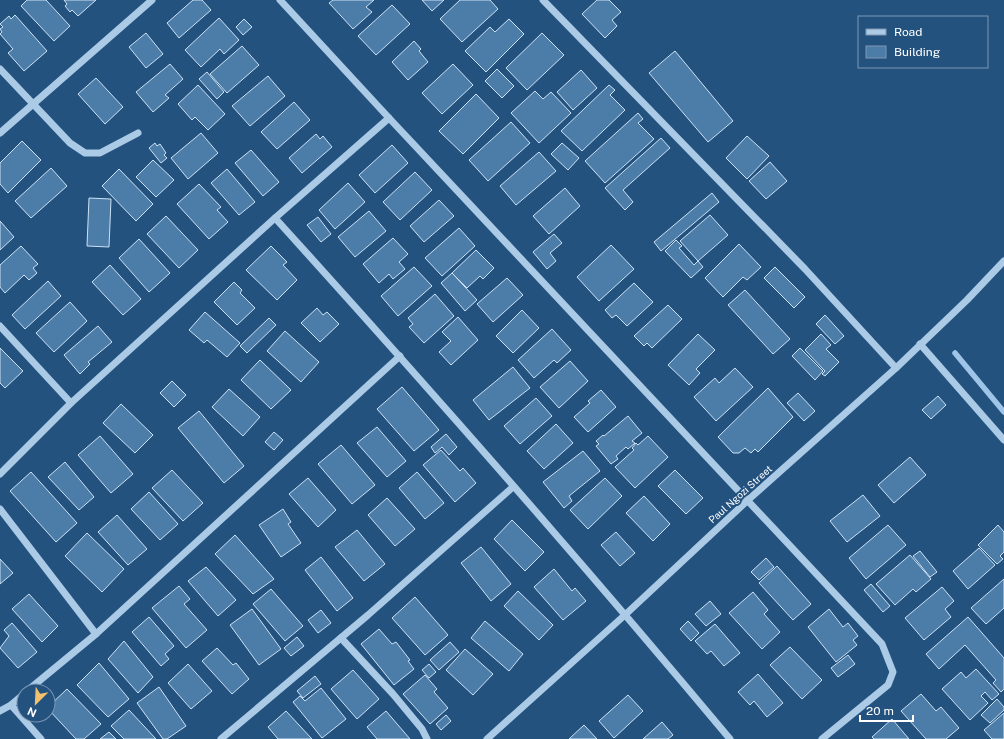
<svg xmlns="http://www.w3.org/2000/svg" width="1004" height="739" font-family="'Public Sans',sans-serif">
  <style>
    .lines { fill: none; stroke-linecap: round; stroke-linejoin: round }
    .stream { stroke: #9ec5e7; stroke-width: 5.5 }
    .building { fill: #4c7ca8; stroke: #cde2f5 }
    .minor { stroke: #aacae6; stroke-width: 7 }
    .labels { text-anchor: middle; stroke-width: 4; stroke-linejoin: round; paint-order: stroke }
    .street-label { font-size: 10px; fill: #fff; stroke: #24527f }
  </style>
  <rect width="100%" height="100%" fill="#24527f"/>
  <g class="lines">
    <path class="stream" d="M955,353L1004,412"/>
  </g>
  <g class="building">
    <path d="M27,0H46L70,26L54,41L21,6Z"/>
    <path d="M64,0H96L78,16L72,10L70,12L65,6L67,4Z"/>
    <path d="M193,0H202L211,10L179,38L167,23Z"/>
    <path d="M333,0H374L366,7L372,12L353,29L329,3Z"/>
    <path d="M422,0H444L432,11Z"/>
    <path d="M460,0H490L498,9L462,42L440,19Z"/>
    <path d="M597,0H609L621,12L612,20L617,26L605,38L582,14Z"/>
    <path d="M392,5L410,24L376,55L358,36Z"/>
    <path d="M15,15L47,51L24,71L8,53L13,49L0,34L2,32L0,29L3,27L0,24L9,16L11,19Z"/>
    <path d="M219,18L239,40L224,54L220,49L201,67L185,50Z"/>
    <path d="M244,19L252,27L243,35L236,27Z"/>
    <path d="M509,19L524,34L486,72L465,51L490,27L495,32Z"/>
    <path d="M146,33L163,54L146,68L129,47Z"/>
    <path d="M542,33L564,55L527,90L506,68Z"/>
    <path d="M414,41L421,49L419,51L428,62L408,80L392,62Z"/>
    <path d="M242,46L259,65L227,93L210,74Z"/>
    <path d="M675,51L733,121L708,142L649,73Z"/>
    <path d="M170,64L183,79L165,95L169,98L153,112L136,92Z"/>
    <path d="M453,64L473,85L442,114L422,93Z"/>
    <path d="M497,69L514,86L502,98L485,81Z"/>
    <path d="M581,70L597,88L573,110L557,92Z"/>
    <path d="M207,72L224,92L217,99L199,79Z"/>
    <path d="M268,76L285,96L250,126L232,106Z"/>
    <path d="M96,78L123,107L105,124L78,94Z"/>
    <path d="M198,85L225,114L208,130L195,117L192,120L178,104Z"/>
    <path d="M609,85L615,90L610,95L625,110L582,151L561,131Z"/>
    <path d="M535,91L543,99L551,92L571,113L539,143L511,113Z"/>
    <path d="M476,94L499,118L463,154L439,131Z"/>
    <path d="M294,102L310,120L277,149L261,132Z"/>
    <path d="M638,113L643,119L638,123L654,139L605,183L585,161Z"/>
    <path d="M511,122L530,143L488,181L469,160Z"/>
    <path d="M201,133L218,153L188,179L171,158Z"/>
    <path d="M316,134L320,139L323,136L332,147L302,173L289,158Z"/>
    <path d="M747,136L769,156L747,179L726,158Z"/>
    <path d="M661,138L670,148L623,190L633,202L625,210L605,188Z"/>
    <path d="M22,141L41,160L8,193L0,184V163Z"/>
    <path d="M155,143L157,146L160,144L166,153L164,155L167,158L161,163L149,148Z"/>
    <path d="M562,143L579,158L568,170L551,154Z"/>
    <path d="M392,145L408,163L375,193L359,175Z"/>
    <path d="M251,150L279,182L263,196L235,163Z"/>
    <path d="M539,152L556,171L516,205L500,186Z"/>
    <path d="M153,160L174,180L156,197L136,177Z"/>
    <path d="M770,162L787,181L766,199L749,181Z"/>
    <path d="M51,168L67,186L31,218L15,201Z"/>
    <path d="M119,169L153,204L136,221L102,186Z"/>
    <path d="M227,169L255,202L239,215L211,183Z"/>
    <path d="M415,172L432,190L400,220L383,202Z"/>
    <path d="M348,183L365,202L335,229L319,210Z"/>
    <path d="M199,184L221,207L217,210L228,222L209,239L177,204Z"/>
    <path d="M565,188L580,206L549,234L533,216Z"/>
    <path d="M712,193L719,202L661,251L654,242Z"/>
    <path d="M89,198L111,199L109,247L87,246Z"/>
    <path d="M439,200L454,216L424,242L410,226Z"/>
    <path d="M369,211L386,231L355,257L338,237Z"/>
    <path d="M710,215L728,235L698,261L680,241Z"/>
    <path d="M166,216L198,250L179,268L147,234Z"/>
    <path d="M318,217L331,234L321,242L307,225Z"/>
    <path d="M0,221L14,237L0,250Z"/>
    <path d="M459,228L475,246L442,276L425,258Z"/>
    <path d="M554,234L562,243L550,253L556,261L547,269L533,252Z"/>
    <path d="M393,238L408,254L399,262L405,269L393,279L389,274L379,283L363,264Z"/>
    <path d="M139,239L170,273L149,292L119,258Z"/>
    <path d="M676,240L682,246L679,248L694,265L698,261L703,267L691,278L665,251Z"/>
    <path d="M739,244L761,267L747,280L743,277L723,297L705,278Z"/>
    <path d="M611,245L634,269L599,301L577,277Z"/>
    <path d="M21,246L38,264L33,268L37,273L29,280L24,275L5,293L0,287V265Z"/>
    <path d="M271,246L287,262L283,265L297,280L277,300L246,270Z"/>
    <path d="M476,250L494,268L483,279L480,276L467,288L452,273Z"/>
    <path d="M110,265L141,299L123,315L92,282Z"/>
    <path d="M414,267L432,286L398,316L381,296Z"/>
    <path d="M775,267L805,297L794,308L764,278Z"/>
    <path d="M452,273L477,300L465,311L441,283Z"/>
    <path d="M507,278L523,295L493,322L477,304Z"/>
    <path d="M48,281L61,296L25,329L12,315Z"/>
    <path d="M234,282L242,290L240,293L255,308L237,325L214,302Z"/>
    <path d="M634,283L653,302L627,326L616,315L612,318L605,310Z"/>
    <path d="M745,290L790,339L773,354L728,305Z"/>
    <path d="M435,294L454,316L424,343L409,327L413,324L408,318Z"/>
    <path d="M70,302L87,321L54,352L36,333Z"/>
    <path d="M668,305L682,319L652,348L647,343L644,346L634,336Z"/>
    <path d="M317,308L323,315L327,312L339,324L320,342L301,323Z"/>
    <path d="M522,310L539,328L513,353L496,336Z"/>
    <path d="M205,312L240,343L227,357L207,340L204,343L189,330Z"/>
    <path d="M825,315L844,336L835,344L816,324Z"/>
    <path d="M458,317L478,340L451,365L439,352L451,341L442,332Z"/>
    <path d="M269,318L276,325L247,353L240,346Z"/>
    <path d="M98,326L112,342L88,362L90,364L80,374L64,355Z"/>
    <path d="M552,329L571,350L557,363L554,360L534,378L518,360Z"/>
    <path d="M285,331L319,362L301,382L267,351Z"/>
    <path d="M698,334L715,350L696,369L700,373L689,385L668,365Z"/>
    <path d="M821,334L831,345L826,349L839,362L825,376L822,374L825,371L805,350Z"/>
    <path d="M0,348L23,371L5,388L0,383Z"/>
    <path d="M800,348L823,371L815,380L792,356Z"/>
    <path d="M260,360L291,390L271,409L241,380Z"/>
    <path d="M570,361L588,381L559,408L540,387Z"/>
    <path d="M513,367L530,388L489,420L473,400Z"/>
    <path d="M735,368L753,387L716,421L694,397L715,378L719,383Z"/>
    <path d="M172,381L186,395L174,407L160,393Z"/>
    <path d="M402,387L439,430L414,451L377,409Z"/>
    <path d="M768,388L793,417L758,452L755,449L751,453L745,448L739,453H733L718,437Z"/>
    <path d="M229,389L260,417L243,436L212,407Z"/>
    <path d="M601,390L616,407L588,432L574,417L590,403L588,401Z"/>
    <path d="M798,393L815,411L804,421L787,403Z"/>
    <path d="M938,396L946,405L931,419L922,410Z"/>
    <path d="M536,398L552,416L520,444L504,426Z"/>
    <path d="M121,404L153,435L135,453L103,423Z"/>
    <path d="M199,411L244,466L224,483L178,428Z"/>
    <path d="M628,416L642,433L632,441L635,443L628,449L626,447L616,456L618,459L611,464L596,446L599,444L596,441L603,435L604,436Z"/>
    <path d="M556,424L573,443L544,469L527,451Z"/>
    <path d="M377,427L406,461L387,477L357,443Z"/>
    <path d="M274,432L283,440L274,450L265,442Z"/>
    <path d="M446,434L457,447L449,455L442,447L435,453L431,447Z"/>
    <path d="M100,436L133,474L111,493L78,455Z"/>
    <path d="M648,436L668,457L635,488L615,467L634,450L632,448L636,443L638,445Z"/>
    <path d="M341,445L375,485L352,504L318,464Z"/>
    <path d="M441,450L460,471L463,468L476,483L455,502L423,465Z"/>
    <path d="M583,451L600,471L569,496L572,501L564,508L543,482Z"/>
    <path d="M910,457L926,475L894,503L878,485Z"/>
    <path d="M65,462L94,497L79,510L48,477Z"/>
    <path d="M172,470L203,503L183,521L152,488Z"/>
    <path d="M675,470L703,498L686,514L658,486Z"/>
    <path d="M31,472L77,523L56,542L10,491Z"/>
    <path d="M417,472L444,503L425,519L399,488Z"/>
    <path d="M308,478L336,510L318,527L289,494Z"/>
    <path d="M605,478L622,496L588,529L570,510Z"/>
    <path d="M149,492L178,524L160,540L131,509Z"/>
    <path d="M863,495L880,516L847,542L830,521Z"/>
    <path d="M644,496L670,524L653,541L626,513Z"/>
    <path d="M387,498L415,529L395,546L368,515Z"/>
    <path d="M283,509L291,522L288,524L301,543L281,557L259,525Z"/>
    <path d="M117,515L147,549L128,565L98,532Z"/>
    <path d="M512,520L544,552L525,571L494,539Z"/>
    <path d="M888,525L906,545L866,579L849,558Z"/>
    <path d="M998,525L1004,532V552L1000,556L1003,559L997,564L978,545Z"/>
    <path d="M357,530L385,564L364,581L335,547Z"/>
    <path d="M616,532L635,553L620,566L601,545Z"/>
    <path d="M87,533L124,569L102,592L65,556Z"/>
    <path d="M235,535L274,579L253,594L215,554Z"/>
    <path d="M481,547L511,584L491,601L461,563Z"/>
    <path d="M979,548L995,565L968,589L953,571Z"/>
    <path d="M920,551L937,572L930,577L913,556Z"/>
    <path d="M910,555L931,579L916,592L913,589L895,605L876,584Z"/>
    <path d="M321,557L353,598L337,611L305,570Z"/>
    <path d="M766,558L774,567L759,580L751,572Z"/>
    <path d="M0,559L13,573L0,584Z"/>
    <path d="M777,566L811,604L793,620L759,583Z"/>
    <path d="M206,567L236,600L218,616L188,581Z"/>
    <path d="M554,569L572,591L575,588L586,601L563,620L534,587Z"/>
    <path d="M1004,579V608L986,624L971,608Z"/>
    <path d="M871,584L890,606L883,612L864,590Z"/>
    <path d="M179,586L190,599L184,604L207,630L186,648L152,608Z"/>
    <path d="M942,587L954,601L945,609L951,617L924,640L905,618Z"/>
    <path d="M271,589L303,626L285,641L253,604Z"/>
    <path d="M518,591L553,625L539,640L504,606Z"/>
    <path d="M753,592L768,610L764,614L780,632L762,649L729,613Z"/>
    <path d="M29,594L58,626L42,642L12,609Z"/>
    <path d="M415,597L448,635L425,655L392,618Z"/>
    <path d="M710,601L721,614L706,626L695,614Z"/>
    <path d="M252,609L281,649L259,665L230,625Z"/>
    <path d="M829,609L843,627L848,623L858,636L853,640L857,645L836,662L808,627Z"/>
    <path d="M321,610L331,623L318,633L308,620Z"/>
    <path d="M149,617L174,646L165,654L169,659L161,666L132,632Z"/>
    <path d="M968,617L1004,658V689L1001,692L993,683L996,680L965,645L939,669L926,654Z"/>
    <path d="M485,621L523,654L509,671L471,638Z"/>
    <path d="M688,621L699,633L691,641L680,629Z"/>
    <path d="M12,623L37,652L18,668L0,648L9,636L4,630Z"/>
    <path d="M715,624L740,653L724,666L711,651L707,654L695,641Z"/>
    <path d="M379,629L392,644L396,642L410,660L408,661L414,669L394,685L361,644Z"/>
    <path d="M297,637L304,646L291,656L284,648Z"/>
    <path d="M124,641L153,677L138,693L108,659Z"/>
    <path d="M450,642L459,652L439,670L430,660Z"/>
    <path d="M790,647L822,680L802,699L770,665Z"/>
    <path d="M217,648L233,665L236,663L249,679L232,694L202,661Z"/>
    <path d="M465,649L493,674L473,695L446,670Z"/>
    <path d="M848,655L855,664L838,677L831,668Z"/>
    <path d="M99,663L129,699L108,717L77,685Z"/>
    <path d="M188,664L212,691L191,709L168,683Z"/>
    <path d="M429,664L436,672L429,678L422,670Z"/>
    <path d="M976,669L999,694L992,700L985,692L981,696L988,703L970,720L942,689L961,672L966,678Z"/>
    <path d="M353,670L379,699L357,719L331,689Z"/>
    <path d="M758,674L783,703L767,717L754,701L750,705L738,692Z"/>
    <path d="M425,675L437,689L434,692L448,708L430,724L403,694Z"/>
    <path d="M315,676L321,684L303,698L297,691Z"/>
    <path d="M159,687L186,726L167,739H163L137,703Z"/>
    <path d="M321,688L346,719L322,738L293,702L300,696L305,701Z"/>
    <path d="M67,689L101,724L84,739H76L48,709V707Z"/>
    <path d="M921,694L936,711L941,707L959,728L946,739H926L901,711Z"/>
    <path d="M628,695L643,711L614,738L599,721Z"/>
    <path d="M997,699L1004,707V710L990,723L981,715Z"/>
    <path d="M129,710L156,739H124L111,726Z"/>
    <path d="M286,711L312,739H278L268,727Z"/>
    <path d="M386,711L410,739H377L367,727Z"/>
    <path d="M1004,713V739H992L984,730Z"/>
    <path d="M446,715L451,721L441,730L436,724Z"/>
    <path d="M892,719L909,739H874L872,737Z"/>
    <path d="M662,722L673,735L668,739H643Z"/>
    <path d="M584,725L597,739H569Z"/>
    <path d="M109,732L116,739H100Z"/>
  </g>
  <g class="lines">
    <g class="minor">
      <path d="M280,0L389,118L882,644L893,672L888,685L822,739"/>
      <path d="M543,0L805,269L896,368"/>
      <path d="M0,69L70,143L85,153H100L138,133"/>
      <path d="M0,133L152,0"/>
      <path d="M275,218C430,389 582,562 730,739"/>
      <path d="M0,326L71,403"/>
      <path d="M920,344L1004,440"/>
      <path d="M0,474L71,403L275,218L389,118"/>
      <path d="M0,509L96,634"/>
      <path d="M341,638L393,694L422,729L427,739"/>
      <path d="M27,691L96,634L400,356"/>
      <path d="M11,705L41,739"/>
      <path d="M0,711L11,705L24,694"/>
      <path d="M221,739L368,615L513,487"/>
      <path d="M487,739L626,614L748,500L896,368L967,300L1004,261"/>
    </g>
  </g>
  <g class="labels">
    <g class="street-label">
      <text transform="translate(740 494) rotate(-42)" y="4">Paul Ngozi Street</text>
    </g>
  </g>
  <rect x="858" y="16" width="130" height="52" fill="#24527f" stroke="#7c97b2"/>
  <rect x="866" y="29" width="20" height="6" fill="#aacae6" stroke="#7c97b2"/>
  <text x="894" y="36" font-size="12" fill="#ffffff">Road</text>
  <rect x="866" y="46" width="20" height="12" fill="#4c7ca8" stroke="#7c97b2"/>
  <text x="894" y="56" font-size="12" fill="#ffffff">Building</text>
  <g transform="translate(36 703) rotate(204)"><circle r="19" fill="#24527f" stroke="#7c97b2"/>
  <path d="M0-3L7 15L0 10L-7 15Z" fill="#f1c16d"/>
  <text y="-6" font-size="11" font-weight="bold" text-anchor="middle" fill="#ffffff">N</text>
  </g>
  <path d="M860 715v6h53v-6" fill="none" stroke="#ffffff" stroke-width="2"/>
  <text x="866" y="715" font-size="12" fill="#ffffff" stroke="#24527f" stroke-width="3" paint-order="stroke">20 m</text>
</svg>
